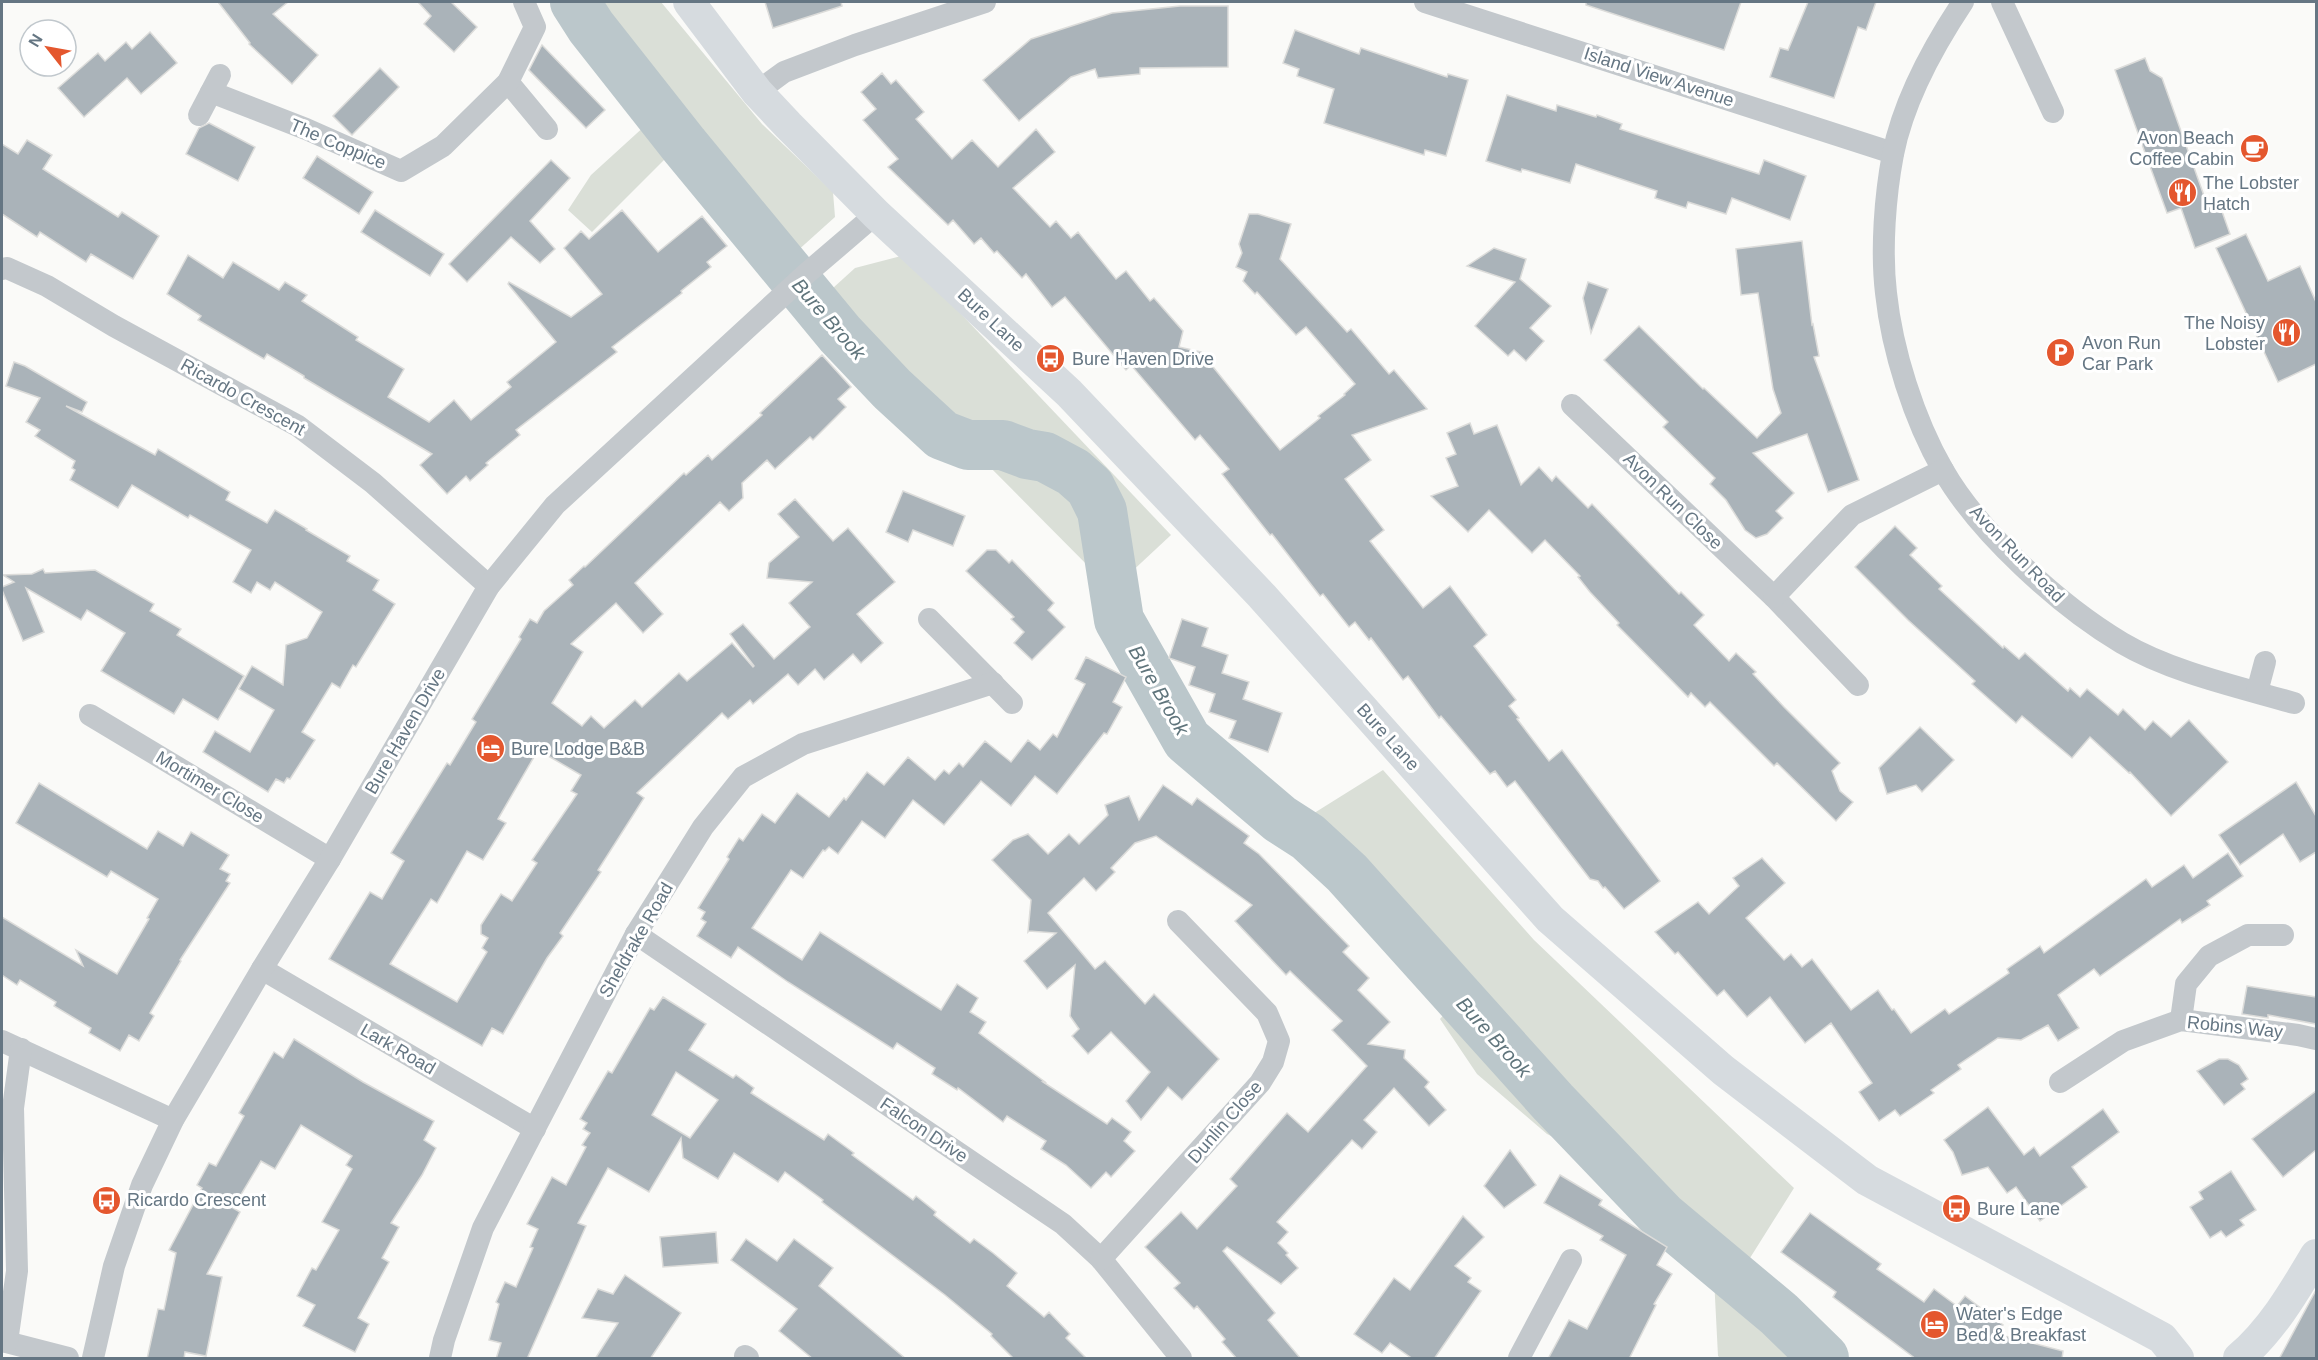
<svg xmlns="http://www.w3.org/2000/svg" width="2318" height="1360" font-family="Helvetica,sans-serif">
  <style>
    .green { fill: #dadfd7 }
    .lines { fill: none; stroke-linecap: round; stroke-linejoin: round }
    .river { stroke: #bbc7cb; stroke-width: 50 }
    .building { fill: #aab3b9; stroke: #dcdcda; stroke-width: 1.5; fill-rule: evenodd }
    .street { stroke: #c3c8cc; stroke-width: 22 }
    .secondary { stroke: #d6dbdf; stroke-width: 32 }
    .labels { text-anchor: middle; stroke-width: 6; stroke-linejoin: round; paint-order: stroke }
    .street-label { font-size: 18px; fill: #657683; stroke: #fff }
    .poi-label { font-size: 18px; fill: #657683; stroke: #fff; text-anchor: start }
    .water-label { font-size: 20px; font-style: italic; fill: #60757c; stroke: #fff }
  </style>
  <rect width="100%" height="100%" fill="#fafaf8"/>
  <g class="green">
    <path d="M558,2H661L762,124L833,192L835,217L775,271L674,150L592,232L568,210L591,175L647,124Z"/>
    <path d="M905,255L1171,535L1112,590L822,298L855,268Z"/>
    <path d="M1383,770L1534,940L1794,1188L1733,1285L1810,1358H1720L1718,1356L1714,1278L1581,1151L1547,1134L1477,1074L1440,1019L1449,1009L1299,840L1303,820Z"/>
  </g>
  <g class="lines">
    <path class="river" d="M575,2L591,27L684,145L840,334L892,389L942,435L968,445H1003L1027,454L1045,457L1073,472L1090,487L1102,511L1119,620L1187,740L1280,819L1308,837L1347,873L1553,1102L1663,1217L1779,1314L1824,1358"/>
  </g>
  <g class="building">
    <path d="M218,2H288L273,14L318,55L292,84L249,44L250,43Z"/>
    <path d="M418,2H451L477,27L454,52L424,24L431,16Z"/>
    <path d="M765,2H841L842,6L773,28Z"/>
    <path d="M1586,2H1741L1724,50L1586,5Z"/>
    <path d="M1808,2H1876L1866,30L1858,27L1834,98L1770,77L1780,48L1788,50Z"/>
    <path d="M1180,6H1228V67L1140,68V74L1098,78L1095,69L1071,77L1019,121L983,80L1031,39L1112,13Z"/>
    <path d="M1295,30L1359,54L1361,48L1447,77L1448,74L1468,80L1446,156L1425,150L1424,155L1324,123L1334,89L1297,76L1299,69L1283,63Z"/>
    <path d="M150,32L177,63L141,94L127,78L84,117L58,88L98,53L105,61L126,42L132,49Z"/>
    <path d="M542,45L605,110L586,128L529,70Z"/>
    <path d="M2145,58L2150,71L2162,78L2207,204L2218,200L2230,234L2195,248L2181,208L2167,213L2115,70Z"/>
    <path d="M380,68L399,87L352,135L333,116Z"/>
    <path d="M882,73L891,84L896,80L924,112L916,119L952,159L972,140L998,167L1036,129L1055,152L1013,188L1050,227L1056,221L1071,238L1078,232L1116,279L1126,271L1150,301L1154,298L1183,331L1179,347L1201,352L1280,450L1320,418L1318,416L1345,395L1344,394L1355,384L1306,327L1296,335L1257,292L1255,294L1243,281L1247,272L1236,267L1242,253L1239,244L1249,214H1258L1291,224L1280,259L1347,332L1351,329L1389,374L1394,370L1427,409L1352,435L1371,460L1345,479L1384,530L1370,541L1423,608L1450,586L1487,635L1474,646L1516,700L1509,706L1519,718L1517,719L1549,761L1562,750L1660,881L1624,909L1605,887L1603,888L1598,881L1590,879L1515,781L1507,787L1495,771L1490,774L1441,716L1439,718L1408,676L1403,680L1371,638L1369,640L1355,622L1349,627L1323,594L1320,596L1272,534L1270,535L1222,474L1229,469L1200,435L1195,440L1131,365L1126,370L1065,297L1052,307L1026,274L1022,278L997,251L994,253L981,238L974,244L953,220L948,225L888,167L898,159L863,120L876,109L861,92Z"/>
    <path d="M1507,95L1556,111L1557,105L1596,117L1597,115L1622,124L1620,129L1759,174L1764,160L1806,176L1790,220L1732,198L1726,214L1688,202L1686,208L1655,198L1657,191L1576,164L1570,183L1522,169L1521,172L1486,161Z"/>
    <path d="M209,123L255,147L238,181L186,154L199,128Z"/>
    <path d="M27,140L52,155L43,169L118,217L122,212L159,236L133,279L91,254L86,262L40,232L37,237L2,214V144L18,154Z"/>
    <path d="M317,156L373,192L359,214L303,178Z"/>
    <path d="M551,160L570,178L530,221L555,249L540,263L511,237L467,282L449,264Z"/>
    <path d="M375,210L444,254L430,276L361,232Z"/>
    <path d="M622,210L658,252L702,216L727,246L707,262L711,267L681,291L682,293L612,347L617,352L516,430L520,435L486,463L488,465L470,481L466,476L447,494L420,465L432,454L304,378V376L267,354L264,359L198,320L201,316L167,294L188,255L223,278L233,262L279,290L285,282L307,295L302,301L358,337L356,340L404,369L388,397L429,422L454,400L471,420L511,387L507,382L556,342L508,284L509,282L571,317L602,294L564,248L581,231L589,239Z"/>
    <path d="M2246,234L2268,281L2300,266L2316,302V364L2278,382L2216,248Z"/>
    <path d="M1802,241L1812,325L1813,324L1819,356L1814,357L1859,480L1828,492L1807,434L1753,453L1794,493L1776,511L1783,518L1767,534L1756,538L1745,530L1726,500L1710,484L1715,478L1663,427L1668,422L1604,360L1639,326L1703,389L1704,388L1757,438L1781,413L1773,389L1758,293L1741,295L1736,249Z"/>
    <path d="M1494,248L1526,259L1520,279L1551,306L1530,328L1544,341L1526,361L1514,350L1508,356L1475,326L1515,282L1467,266Z"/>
    <path d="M1588,282L1608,289L1591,333L1583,298Z"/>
    <path d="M822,355L851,387L838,399L846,407L813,440L810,437L775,469L767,460L742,483L743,498L729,511L720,502L635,583L663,614L643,633L616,603L571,644L583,652L552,703L582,726L591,716L604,728L635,700L642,707L679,673L687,681L732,643L753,667L754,666L730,634L743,624L774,659L810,627L789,603L812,582L767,578L769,563L799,537L778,514L795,499L833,541L848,528L895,582L857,614L883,643L861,663L853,654L824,680L815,669L798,685L788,674L753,704L750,700L728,719L722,713L637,793L644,798L598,870L601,872L560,933L563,936L547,958L503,1034L492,1028L482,1046L329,959L370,892L382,899L404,861L391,853L447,763L450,765L476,722L472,719L521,639L519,637L530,619L537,623L544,611L573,585L569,580L584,566L585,567L684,473L686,475L708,455L712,460L762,415L760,413ZM538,750L581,775L571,791L577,794L532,860L537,863L512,901L501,894L481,925V934L488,938L482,948L487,952L457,1002L390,964L431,899L437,903L467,851L483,860L506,823L498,819Z"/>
    <path d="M14,362L25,366L87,402L82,412L66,406L155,455L158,449L230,492L226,500L267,523L275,510L307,529L306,530L350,556L347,561L379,580L373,590L395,604L356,667L353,665L340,688L332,683L302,732L315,740L290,779L287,778L284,783L276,779L268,792L203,752L215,731L250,752L274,710L239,689L252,666L283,685L286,645L307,638L322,612L275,582L270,590L257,582L251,593L233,582L251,550L190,515L188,518L132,485L118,508L70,480L75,470L72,468L75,461L35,436L40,430L26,422L40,398L6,386Z"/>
    <path d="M1470,423L1474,434L1497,425L1521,485L1539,467L1552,481L1556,476L1588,508L1592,504L1679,594L1681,592L1704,615L1694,625L1729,661L1736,653L1756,672L1753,674L1784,707L1840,763L1832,771L1840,791L1853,802L1836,821L1777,763L1774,766L1710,702L1705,707L1691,693L1688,697L1617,625L1619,623L1590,592L1578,577L1580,576L1545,540L1532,553L1489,510L1468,532L1431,496L1458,486L1446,458L1456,454L1447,433Z"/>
    <path d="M903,491L965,516L953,546L913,530L908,542L886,532Z"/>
    <path d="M1895,526L1917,548L1910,555L1942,586L1939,589L2003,648L2004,646L2019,659L2025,653L2068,691L2070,688L2080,697L2087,689L2118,715L2123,709L2145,730L2153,721L2171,737L2189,720L2228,762L2171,816L2130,772L2129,773L2090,737L2072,758L2022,716L2016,723L1972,684L1975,681L1908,620L1855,567Z"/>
    <path d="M987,550H996L1009,563L1012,560L1054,603L1048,610L1065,627L1032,660L1014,643L1024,632L1011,619L1014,617L966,571Z"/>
    <path d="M43,569L45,573L95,570L154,604L150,611L181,629L177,635L244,676L218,720L183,699L174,714L101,671L125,633L87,610L81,620L26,588L44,632L23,641L2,590V587L14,582L3,575L32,574Z"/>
    <path d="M1182,619L1208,628L1202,646L1228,655L1222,673L1249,682L1243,699L1282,713L1268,752L1229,738L1236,721L1209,712L1215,694L1189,685L1195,667L1169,658Z"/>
    <path d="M1086,657L1126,677L1113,702L1122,707L1107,734L1104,733L1057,794L1035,776L1011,806L981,781L944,825L913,800L885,838L862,821L838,854L829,847L825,851L823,850L803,878L791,870L752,928L802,960L820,932L941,1010L957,984L978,998L970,1012L986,1022L979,1033L1045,1082H1043L1107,1124L1112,1118L1131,1132L1124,1141L1135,1151L1111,1177L1106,1172L1091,1188L1066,1165L1041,1149L1046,1141L1007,1116L1003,1122L958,1088L957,1090L932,1074L935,1068L897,1043L893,1049L788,982L738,947L731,958L697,936L706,922L701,919L705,912L698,908L729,859L727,857L739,838L743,841L762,814L775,823L797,793L829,817L844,798L846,800L867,772L884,785L908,757L935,780L944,770L949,774L959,763L963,767L985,741L1011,762L1028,740L1040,750L1053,734L1057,737L1085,684L1075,679Z"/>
    <path d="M1920,727L1954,760L1922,792L1916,785L1887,794L1879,768Z"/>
    <path d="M2296,782L2316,816V852L2300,862L2283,834L2240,865L2219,835Z"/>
    <path d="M39,783L147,849L158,831L183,846L191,832L229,855L220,869L230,874L226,881L230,883L180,960L181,961L150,1013L154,1016L139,1041L129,1035L120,1051L89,1033L91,1028L54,1006L56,1002L20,980L17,985L2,975V917L83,966L76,950L117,974L149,919L147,918L158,899L111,871L107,877L16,823Z"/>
    <path d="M1163,785L1192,805L1197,798L1249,836L1244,843L1259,854L1349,946L1343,952L1369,978L1358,990L1390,1022L1368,1044L1405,1050L1404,1058L1429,1082L1425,1087L1446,1110L1429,1126L1394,1088L1364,1120L1377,1132L1362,1149L1352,1140L1277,1222L1288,1232L1278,1243L1288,1253L1286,1255L1298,1268L1281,1284L1227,1247L1223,1251L1275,1313L1268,1320L1301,1359H1237L1222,1342L1225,1339L1197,1306L1194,1309L1174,1288L1180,1283L1145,1247L1181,1212L1197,1229L1237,1186L1230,1179L1287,1113L1308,1132L1367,1066L1332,1030L1342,1021L1290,971L1286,975L1235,921L1252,905L1156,836L1135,843L1111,868L1115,872L1096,891L1084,878L1048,913L1095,969L1105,961L1145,1004L1154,994L1219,1059L1182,1100L1168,1087L1141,1120L1126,1101L1150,1072L1111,1032L1088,1054L1072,1036L1079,1029L1070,1016L1075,965L1047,989L1024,961L1056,933L1029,931L1028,932L1031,900L992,860L1013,840L1028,834L1048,854L1069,834L1079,844L1108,815L1105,805L1129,796L1139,820Z"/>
    <path d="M2228,853L2243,876L2207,901L2210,905L2182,923L2180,919L2100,976L2094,969L2058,995L2079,1028L2058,1041L2048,1025L2021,1040L1998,1038L1958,1065L1961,1069L1931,1090L1934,1093L1900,1116L1895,1110L1879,1121L1859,1092L1872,1083L1831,1023L1805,1043L1770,997L1747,1017L1724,990L1717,996L1678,952L1675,954L1655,932L1698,902L1709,914L1739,886L1733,878L1762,858L1785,883L1746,918L1784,960L1791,954L1802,967L1812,959L1851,1010L1878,990L1892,1010L1894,1009L1911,1033L1945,1009L1949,1014L2009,973L2007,969L2040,946L2044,953L2146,879L2152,887L2184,865L2193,878Z"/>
    <path d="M2247,986L2316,997V1024L2268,1015V1018L2242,1014Z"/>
    <path d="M663,997L706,1024L689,1050L733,1078L736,1075L754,1088L751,1093L824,1140L828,1134L854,1153L852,1155L913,1200L916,1196L936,1212L934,1215L970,1243L974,1239L993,1253L1017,1273L1007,1286L1044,1317L1049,1312L1070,1334L1066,1338L1087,1359H1014L991,1336L992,1334L945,1295L822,1202L823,1200L785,1172L778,1182L734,1153L718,1179L683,1158L681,1138L649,1192L608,1168L578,1223L586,1226L527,1359H496L501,1343L489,1340L499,1304L496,1302L505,1282L516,1287L533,1248L530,1247L538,1229L527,1224L552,1177L566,1185L586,1147L582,1145L590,1133L583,1129L587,1123L580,1119L608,1071L612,1073L650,1008L654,1010ZM676,1072L718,1100L690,1138L652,1115Z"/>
    <path d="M294,1039L363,1082L434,1121L424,1140L436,1148L422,1175L391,1223L399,1227L382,1258L389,1262L358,1318L369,1324L355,1352L303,1326L315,1305L297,1296L312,1268L316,1270L339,1230L322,1222L352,1169L346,1165L352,1156L301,1125L275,1169L261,1161L233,1208L240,1212L207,1274L222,1277L206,1356L185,1352L184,1359H147L158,1309L164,1310L176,1253L169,1250L202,1188L197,1185L209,1163L216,1166L244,1116L239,1113L274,1052L283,1058Z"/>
    <path d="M2219,1059H2228L2239,1065L2248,1079L2241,1084L2245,1089L2224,1105L2197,1071Z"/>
    <path d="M2316,1091V1150L2283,1177L2252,1139Z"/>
    <path d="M1988,1107L2024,1155L2034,1147L2040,1156L2103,1109L2119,1132L2072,1167L2087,1187L2040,1221L2016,1187L2007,1193L1988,1167L1962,1175L1953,1152L1944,1140Z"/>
    <path d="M1510,1150L1536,1185L1504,1208L1484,1186Z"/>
    <path d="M2231,1171L2256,1210L2240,1220L2244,1225L2226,1237L2221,1231L2210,1238L2190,1207L2203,1199L2199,1192Z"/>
    <path d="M1560,1175L1602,1200L1599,1205L1667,1247L1657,1265L1672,1274L1654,1304L1656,1305L1629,1359H1548L1569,1320L1587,1329L1626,1255L1600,1240L1603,1236L1544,1203Z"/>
    <path d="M1810,1213L1881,1264L1877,1269L1924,1302L1934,1289L1957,1306L1965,1296L2003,1325L1997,1334L2063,1351L2062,1359H1916L1833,1297L1836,1292L1781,1252Z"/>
    <path d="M1463,1216L1484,1237L1455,1266L1471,1278L1468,1282L1481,1291L1434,1359H1413L1390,1343L1382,1353L1354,1334L1394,1278L1410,1290Z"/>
    <path d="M716,1232L718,1263L663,1267L660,1237Z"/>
    <path d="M746,1239L777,1261L794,1239L833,1268L819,1286L906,1359H813L779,1331L797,1309L731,1260Z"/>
    <path d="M625,1275L681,1313L650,1359H595L618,1323L582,1318L598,1289L613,1294Z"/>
    <path d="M2316,1290V1359H2279Z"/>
  </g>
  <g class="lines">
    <g class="street">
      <path d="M1425,2L1893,153"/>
      <path d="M1963,2C1933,47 1904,99 1893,154C1885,196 1881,250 1886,293C1892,350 1914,420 1943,470C1979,533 2060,606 2122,643C2171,672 2239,687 2294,703"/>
      <path d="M2002,2L2053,112"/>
      <path d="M508,82L547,129"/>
      <path d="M211,92L306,129L401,171L443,146L508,82L535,27L524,2"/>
      <path d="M757,92L784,72L855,45L985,2"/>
      <path d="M199,115L220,75"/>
      <path d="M2,269L7,268L47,286L114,326L298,426L373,483L489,586"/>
      <path d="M1572,405L1774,597L1858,685"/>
      <path d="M1774,597L1852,515L1943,470"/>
      <path d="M929,619L1012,703"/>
      <path d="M2257,692L2265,662"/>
      <path d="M90,715L330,859"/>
      <path d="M636,934L1063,1224L1101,1259L1181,1358"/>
      <path d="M262,969L535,1129"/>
      <path d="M2181,1020L2186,984L2209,956L2248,935H2283"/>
      <path d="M2,1041L173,1120"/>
      <path d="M2060,1082L2123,1041L2181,1020L2298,1035L2316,1039"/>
      <path d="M1101,1259L1260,1083L1273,1062L1279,1041L1267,1013L1178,921"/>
      <path d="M2,1341L68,1358"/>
      <path d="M7,1342L17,1271L13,1108L21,1049"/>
      <path d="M745,1356L748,1358"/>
      <path d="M93,1358L114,1266L142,1185L173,1120L262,969L330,859L489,586L555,505L806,274L876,214"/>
      <path d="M440,1358L444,1340L483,1228L636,934L703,827L743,777L803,744L993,683"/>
      <path d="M1519,1358L1571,1260"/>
    </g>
    <g class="secondary">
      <path d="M689,2L757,92L788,125L876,214L1069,393L1262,596L1550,919L1723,1070L1867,1180L2162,1338L2178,1358"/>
      <path d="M2239,1358C2272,1330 2294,1292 2316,1255"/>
    </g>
  </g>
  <defs>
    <symbol id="cafe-disc" viewBox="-11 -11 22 22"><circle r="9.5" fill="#e4572e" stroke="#fff"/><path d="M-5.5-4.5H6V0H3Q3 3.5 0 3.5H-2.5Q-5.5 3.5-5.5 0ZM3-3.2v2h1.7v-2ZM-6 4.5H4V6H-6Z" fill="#fff"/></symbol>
    <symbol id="restaurant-disc" viewBox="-11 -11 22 22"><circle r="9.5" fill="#e4572e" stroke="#fff"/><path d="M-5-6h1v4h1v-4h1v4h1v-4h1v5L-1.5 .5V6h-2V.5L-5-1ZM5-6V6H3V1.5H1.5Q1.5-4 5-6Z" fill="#fff"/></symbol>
    <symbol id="parking-disc" viewBox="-11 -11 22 22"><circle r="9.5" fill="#e4572e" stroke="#fff"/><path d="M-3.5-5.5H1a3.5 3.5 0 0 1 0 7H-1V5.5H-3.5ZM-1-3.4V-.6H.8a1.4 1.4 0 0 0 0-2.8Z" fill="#fff"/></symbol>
    <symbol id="bus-disc" viewBox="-11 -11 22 22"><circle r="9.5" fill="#e4572e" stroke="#fff"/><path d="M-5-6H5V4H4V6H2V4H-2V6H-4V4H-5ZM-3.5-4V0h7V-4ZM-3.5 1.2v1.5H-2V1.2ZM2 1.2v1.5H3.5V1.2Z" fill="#fff"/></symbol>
    <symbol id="hotel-disc" viewBox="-11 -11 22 22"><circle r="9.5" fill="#e4572e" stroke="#fff"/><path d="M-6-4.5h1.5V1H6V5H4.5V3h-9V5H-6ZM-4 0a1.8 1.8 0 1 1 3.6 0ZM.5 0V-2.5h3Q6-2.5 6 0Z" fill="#fff"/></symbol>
  </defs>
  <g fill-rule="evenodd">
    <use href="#cafe-disc" x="2238" y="132" width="33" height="33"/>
    <use href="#restaurant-disc" x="2166" y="176" width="33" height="33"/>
    <use href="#restaurant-disc" x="2270" y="316" width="33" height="33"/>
    <use href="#parking-disc" x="2044" y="336" width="33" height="33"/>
    <use href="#bus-disc" x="1034" y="342" width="33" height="33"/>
    <use href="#hotel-disc" x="474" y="732" width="33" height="33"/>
    <use href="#bus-disc" x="90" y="1184" width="33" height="33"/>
    <use href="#bus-disc" x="1940" y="1192" width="33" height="33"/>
    <use href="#hotel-disc" x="1918" y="1308" width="33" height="33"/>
  </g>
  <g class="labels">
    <g class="street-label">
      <text transform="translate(1659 77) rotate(18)" y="6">Island View Avenue</text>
      <text transform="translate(338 144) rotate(23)" y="6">The Coppice</text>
      <text transform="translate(991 320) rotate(43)" y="6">Bure Lane</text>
      <text transform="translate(243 397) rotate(29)" y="6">Ricardo Crescent</text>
      <text transform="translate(1673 501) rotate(44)" y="6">Avon Run Close</text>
      <text transform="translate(2017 554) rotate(46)" y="6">Avon Run Road</text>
      <text transform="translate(405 731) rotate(-60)" y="6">Bure Haven Drive</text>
      <text transform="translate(1388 737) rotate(48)" y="6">Bure Lane</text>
      <text transform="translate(210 787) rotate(31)" y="6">Mortimer Close</text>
      <text transform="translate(636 940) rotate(-60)" y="6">Sheldrake Road</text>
      <text transform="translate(2235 1027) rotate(6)" y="6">Robins Way</text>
      <text transform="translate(398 1049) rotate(30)" y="6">Lark Road</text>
      <text transform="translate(1225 1122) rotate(-49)" y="6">Dunlin Close</text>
      <text transform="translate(924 1130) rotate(34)" y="6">Falcon Drive</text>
    </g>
    <g class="poi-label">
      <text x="2234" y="144" text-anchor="end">Avon Beach<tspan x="2234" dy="21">Coffee Cabin</tspan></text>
      <text x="2203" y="189">The Lobster<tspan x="2203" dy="21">Hatch</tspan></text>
      <text x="2265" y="329" text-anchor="end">The Noisy<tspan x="2265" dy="21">Lobster</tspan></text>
      <text x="2082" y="349">Avon Run<tspan x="2082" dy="21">Car Park</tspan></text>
      <text x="1072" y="365">Bure Haven Drive</text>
      <text x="511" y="755">Bure Lodge B&amp;B</text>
      <text x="127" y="1206">Ricardo Crescent</text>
      <text x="1977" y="1215">Bure Lane</text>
      <text x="1956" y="1320">Water's Edge<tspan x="1956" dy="21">Bed &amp; Breakfast</tspan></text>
    </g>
    <g class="water-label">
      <text transform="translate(829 319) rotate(49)" y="7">Bure Brook</text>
      <text transform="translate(1159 690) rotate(60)" y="7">Bure Brook</text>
      <text transform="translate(1494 1037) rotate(48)" y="7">Bure Brook</text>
    </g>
  </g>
  <rect width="2318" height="1360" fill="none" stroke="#657683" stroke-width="6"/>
  <g transform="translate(48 48) rotate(301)"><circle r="28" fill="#ffffff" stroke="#c1c8cd" stroke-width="1.5"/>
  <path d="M0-4.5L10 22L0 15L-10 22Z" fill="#e4572e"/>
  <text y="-9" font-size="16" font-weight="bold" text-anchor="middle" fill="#657683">N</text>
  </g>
</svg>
